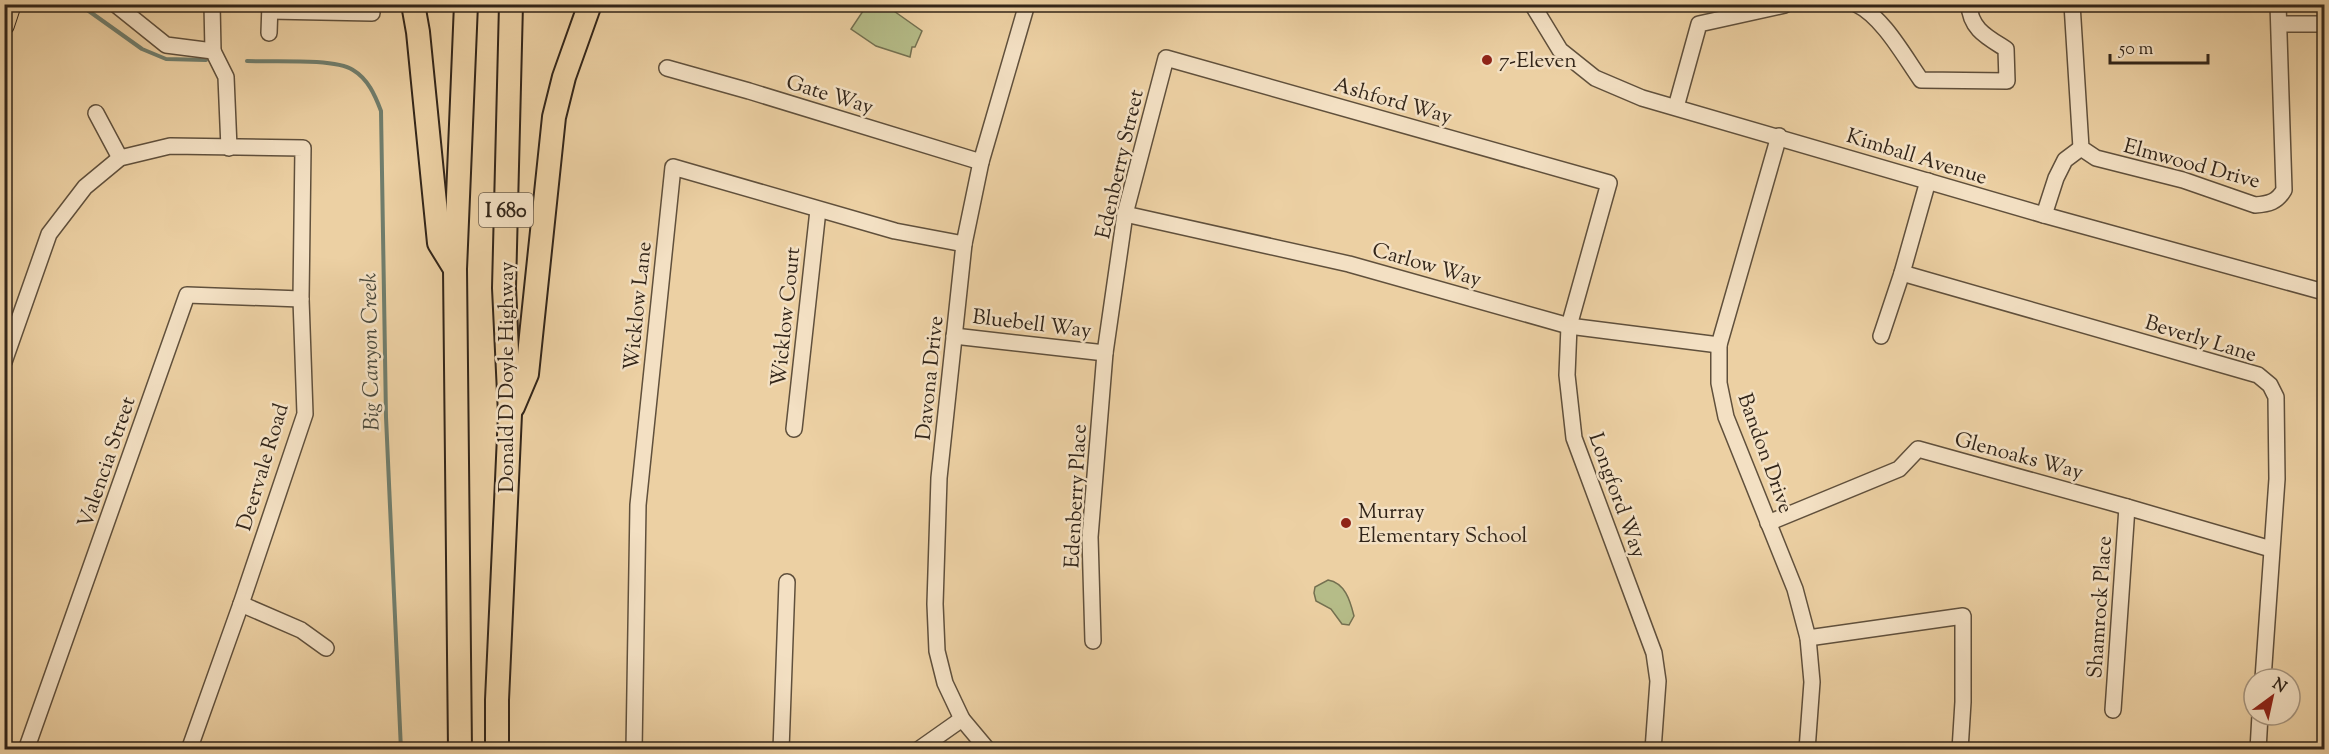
<svg xmlns="http://www.w3.org/2000/svg" width="2329" height="754" font-family="'Sorts Mill Goudy',serif">
  <style>
    .green { fill: #b5bc88; stroke: #747050; stroke-width: 1.5 }
    .lines { fill: none; stroke-linecap: round; stroke-linejoin: round }
    .stream { stroke: #707d6c; stroke-width: 4 }
    .minor-casing { stroke: #60503c; stroke-width: 18 }
    .major-casing { stroke: #322519; stroke-width: 22 }
    .highway-casing { stroke: #322519; stroke-width: 26 }
    .minor { stroke: #f3e0c3; stroke-width: 15 }
    .major { stroke: #ecd0a3; stroke-width: 20 }
    .highway { stroke: #ecd0a3; stroke-width: 22 }
    .poi-dot { fill: #8f2418; stroke: #f3e0c3; stroke-width: 2 }
    .labels { text-anchor: middle; stroke-width: 5; stroke-linejoin: round; paint-order: stroke }
    .shield { fill: #f3e0c3; stroke: #6c5d4c; stroke-width: 1.5 }
    .shield-label { font-size: 20px; font-weight: bold; fill: #322519 }
    .poi-label { font-size: 21px; fill: #322519; stroke: #f3e0c3; text-anchor: start }
    .street-label { font-size: 21px; fill: #322519; stroke: #f3e0c3 }
    .water-label { font-size: 22px; font-style: italic; fill: #4c4a3c; stroke: #f3e0c3 }
  </style>
  <rect width="100%" height="100%" fill="#ecd0a3"/>
  <filter id="stains"><feTurbulence type="fractalNoise" baseFrequency=".00333" numOctaves="4"/><feColorMatrix values="0 0 0 0 .2 0 0 0 0 .09 0 0 0 0 .02 0 0 0 .5 -.17"/></filter>
  <radialGradient id="worn" r=".72"><stop offset=".6" stop-color="#630" stop-opacity="0"/><stop offset="1" stop-color="#630" stop-opacity=".3"/></radialGradient>
  <g class="green">
    <path d="M884,4L922,31L915,47H912L910,57L876,46L851,29L867,5Z"/>
    <path d="M1328,580C1345,583 1350,600 1354,616L1349,625L1342,624L1331,609L1316,601L1314,593L1315,587Z"/>
  </g>
  <g class="lines">
    <g class="stream">
      <path d="M79,4L142,49L166,59L206,60"/>
      <path d="M247,61C272,62 334,58 353,70C368,79 375,95 381,111L386,417L401,750"/>
    </g>
    <defs>
      <g id="minor">
        <path d="M115,4L166,45L213,51L226,77L229,148"/>
        <path d="M212,4L213,51"/>
        <path d="M1532,4L1560,50L1595,78L1642,98L2044,215L2324,292"/>
        <path d="M1856,4C1883,17 1904,56 1921,80L2007,81L2006,49C1987,37 1970,29 1969,4"/>
        <path d="M2072,4L2081,148L2096,158L2183,180L2255,205C2269,204 2277,202 2284,190L2278,4"/>
        <path d="M270,11L372,13"/>
        <path d="M2280,24H2324"/>
        <path d="M269,33L270,4"/>
        <path d="M667,68L749,91L981,162"/>
        <path d="M1676,107L1699,24L1785,5"/>
        <path d="M96,113L120,158"/>
        <path d="M1779,136L1719,345V383L1726,417L1795,589L1808,638L1812,682L1807,750"/>
        <path d="M1125,214L1349,264L1569,326L1719,345"/>
        <path d="M2044,215L2056,178L2065,160L2081,148"/>
        <path d="M1902,273L2258,375L2270,385L2276,397L2277,479L2263,679"/>
        <path d="M954,336L1105,353"/>
        <path d="M1881,336L1902,273L1928,181"/>
        <path d="M4,362L49,234L85,187L120,158L170,146L303,148L301,299L305,414L241,604L189,750"/>
        <path d="M794,429L818,210"/>
        <path d="M1768,523L1899,469L1918,449L2127,507L2271,549"/>
        <path d="M241,604L301,630L326,648"/>
        <path d="M1808,638L1963,616V702L1960,750"/>
        <path d="M1093,641L1090,537L1105,353L1125,214L1166,58L1609,183L1569,326L1567,375L1574,438L1654,653L1658,681L1653,750"/>
        <path d="M2113,710L2127,507"/>
        <path d="M26,750L187,295L301,299"/>
        <path d="M634,750L638,505L673,167L895,231L964,244"/>
        <path d="M781,750L787,582"/>
        <path d="M918,750L962,719"/>
        <path d="M988,750L962,719L945,683L937,651L935,604L939,478L964,244L981,162L1027,4"/>
        <path d="M2258,750L2260,715"/>
      </g>
      <path id="major" d="M4,25L11,4"/>
      <g id="highway">
        <path d="M413,4L418,32L439,243L455,269"/>
        <path d="M513,407L527,374L554,117L564,77L590,4"/>
        <path d="M460,750L455,269L466,4"/>
        <path d="M497,750V700L510,414L504,288L511,4"/>
      </g>
    </defs>
    <use href="#minor" class="minor-casing"/>
    <use href="#major" class="major-casing"/>
    <use href="#highway" class="highway-casing"/>
    <use href="#minor" class="minor"/>
    <use href="#major" class="major"/>
    <use href="#highway" class="highway"/>
  </g>
  <g class="poi-dot">
    <circle cx="1487" cy="60" r="6"/>
    <circle cx="1346" cy="523" r="6"/>
  </g>
  <g class="labels">
    <rect class="shield" x="479" y="193" width="54" height="34" rx="4.5"/>
    <g class="shield-label">
      <text x="506" y="217">I 680</text>
    </g>
    <g class="poi-label">
      <text x="1499" y="67">7-Eleven</text>
      <text x="1358" y="518">Murray<tspan x="1358" dy="24">Elementary School</tspan></text>
    </g>
    <g class="street-label">
      <text transform="translate(830 94) rotate(17)" y="7">Gate Way</text>
      <text transform="translate(1393 100) rotate(16)" y="7">Ashford Way</text>
      <text transform="translate(1917 156) rotate(17)" y="7">Kimball Avenue</text>
      <text transform="translate(2192 163) rotate(15)" y="7">Elmwood Drive</text>
      <text transform="translate(1119 164) rotate(-77)" y="7">Edenberry Street</text>
      <text transform="translate(1427 264) rotate(16)" y="7">Carlow Way</text>
      <text transform="translate(637 306) rotate(-84)" y="7">Wicklow Lane</text>
      <text transform="translate(785 317) rotate(-84)" y="7">Wicklow Court</text>
      <text transform="translate(1032 323) rotate(7)" y="7">Bluebell Way</text>
      <text transform="translate(2201 338) rotate(17)" y="7">Beverly Lane</text>
      <text transform="translate(506 377) rotate(-90)" y="7">Donald D Doyle Highway</text>
      <text transform="translate(929 378) rotate(-84)" y="7">Davona Drive</text>
      <text transform="translate(1766 453) rotate(70)" y="7">Bandon Drive</text>
      <text transform="translate(2019 455) rotate(15)" y="7">Glenoaks Way</text>
      <text transform="translate(106 462) rotate(-71)" y="7">Valencia Street</text>
      <text transform="translate(262 467) rotate(-73)" y="7">Deervale Road</text>
      <text transform="translate(1618 495) rotate(70)" y="7">Longford Way</text>
      <text transform="translate(1075 496) rotate(-87)" y="7">Edenberry Place</text>
      <text transform="translate(2099 607) rotate(-86)" y="7">Shamrock Place</text>
    </g>
    <g class="water-label">
      <text transform="translate(369 352) rotate(-91)" y="8">Big Canyon Creek</text>
    </g>
  </g>
  <rect width="2329" height="754" fill="none" stroke="#ecd0a3" stroke-width="24"/>
  <rect x="6" y="6" width="2317" height="742" fill="none" stroke="#322519" stroke-width="3"/>
  <rect x="12" y="12" width="2305" height="730" fill="none" stroke="#322519" stroke-width="1.5"/>
  <g transform="translate(2272 697) rotate(33)"><circle r="28" fill="#f3e0c3" stroke="#a6957f" stroke-width="1.5"/>
  <path d="M0-4.5L10 22L0 15L-10 22Z" fill="#8f2418"/>
  <text y="-9" font-size="16" font-weight="bold" text-anchor="middle" fill="#322519">N</text>
  </g>
  <path d="M2110 54v9h98v-9" fill="none" stroke="#322519" stroke-width="3"/>
  <text x="2119" y="54" font-size="18" fill="#322519" stroke="#f3e0c3" stroke-width="4.5" paint-order="stroke">50 m</text>
  <rect width="100%" height="100%" filter="url(#stains)"/>
  <rect width="100%" height="100%" fill="url(#worn)"/>
</svg>
